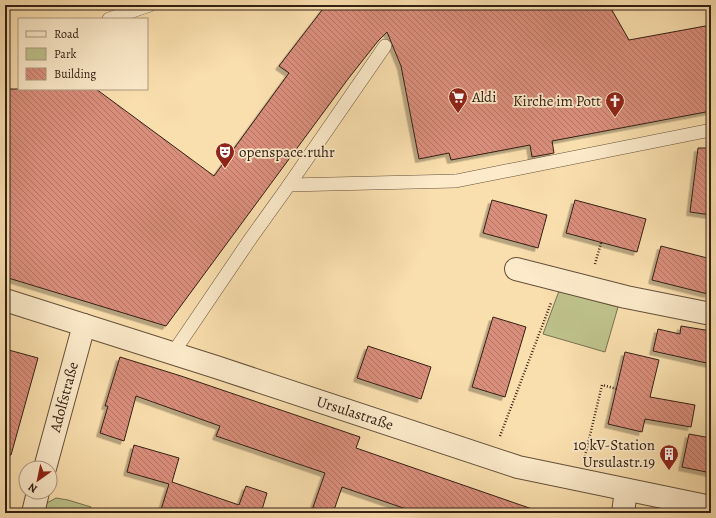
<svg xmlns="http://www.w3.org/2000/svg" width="716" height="518" font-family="Alegreya,serif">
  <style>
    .green { fill: #bec28b; stroke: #787150 }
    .building { fill: url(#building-back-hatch); stroke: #332014; filter: url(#shadow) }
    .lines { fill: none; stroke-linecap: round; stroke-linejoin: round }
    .lane-casing { stroke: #65503a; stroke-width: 14 }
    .street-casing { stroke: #65503a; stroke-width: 24 }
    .path { stroke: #332014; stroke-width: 2.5; stroke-dasharray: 1 2; stroke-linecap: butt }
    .lane { stroke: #fceaca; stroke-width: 13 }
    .street { stroke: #fceaca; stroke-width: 22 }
    .labels { text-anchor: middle; stroke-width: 3.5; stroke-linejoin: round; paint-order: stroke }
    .poi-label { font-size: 15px; fill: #332014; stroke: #fceaca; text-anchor: start }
    .street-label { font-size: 15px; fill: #332014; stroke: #fceaca }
  </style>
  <defs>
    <pattern id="building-back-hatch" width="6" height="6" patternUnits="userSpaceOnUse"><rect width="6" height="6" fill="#da8e7c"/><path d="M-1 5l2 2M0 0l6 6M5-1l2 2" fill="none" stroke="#b17464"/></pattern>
    <filter id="shadow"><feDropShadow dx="-3.5" dy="3.5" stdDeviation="0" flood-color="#0004"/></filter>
  </defs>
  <rect width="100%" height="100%" fill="#fadfae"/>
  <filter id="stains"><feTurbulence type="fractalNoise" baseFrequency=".005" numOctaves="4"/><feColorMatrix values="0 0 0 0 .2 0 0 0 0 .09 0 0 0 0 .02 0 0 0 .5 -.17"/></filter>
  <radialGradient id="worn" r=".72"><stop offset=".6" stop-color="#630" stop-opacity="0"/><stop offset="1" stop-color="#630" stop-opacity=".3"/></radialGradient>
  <g class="green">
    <path d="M559,291L618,307L605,352L543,334Z"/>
    <path d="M56,498L68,500L91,507V513H42L45,504Z"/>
  </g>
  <g class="building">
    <path d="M326,5H609L629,40L711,25V111L552,141L554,153L532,157L530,145L451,160L449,153L419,159L401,66L387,32L378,41L348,79L166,326L5,277V89H96L214,176L289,73L279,66Z"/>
    <path d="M698,148H711V215L690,212Z"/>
    <path d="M492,200L547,215L538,248L483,233Z"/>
    <path d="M575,200L646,219L637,252L566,233Z"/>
    <path d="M661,246L711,259V284L708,294L652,280Z"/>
    <path d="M493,317L526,327L505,397L472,387Z"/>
    <path d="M681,326L711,331V364L653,351L658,329L680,334Z"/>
    <path d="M368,346L431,367L421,399L357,378Z"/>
    <path d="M5,349L38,358L11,455L5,454Z"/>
    <path d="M625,352L659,360L650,397L695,405L691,427L645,419L642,432L608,424Z"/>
    <path d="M120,357L181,376L360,437L356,448L535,510L534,513H418L342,487L333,513H311L325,473L216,436L220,426L136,396L124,441L100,433L108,406H105Z"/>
    <path d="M689,434L711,438V473L682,467Z"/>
    <path d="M134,445L179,458L172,482L239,505L246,486L267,493L261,513H160L169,484L127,472Z"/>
  </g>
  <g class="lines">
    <defs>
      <g id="lane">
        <path d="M109,19L150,5"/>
        <path d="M289,185L385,46"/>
        <path d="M173,353L251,238L289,185L456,181L711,130"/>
      </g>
      <g id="street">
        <path d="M516,269L626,297L711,314"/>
        <path d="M5,300L216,367L518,467L711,507"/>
        <path d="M45,468L84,325"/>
        <path d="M33,513L38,492"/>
        <path d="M623,513L626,490"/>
      </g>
    </defs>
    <use href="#lane" class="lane-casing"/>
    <use href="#street" class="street-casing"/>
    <g class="path">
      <path d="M595,264L601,243"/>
      <path d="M500,436L551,303"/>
      <path d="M585,456L602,385L617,389"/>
    </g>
    <use href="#lane" class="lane"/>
    <use href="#street" class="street"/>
  </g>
  <defs>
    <symbol id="supermarket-pin" viewBox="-11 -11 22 30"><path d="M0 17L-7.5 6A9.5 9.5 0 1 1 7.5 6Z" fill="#8f2418" stroke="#fceaca"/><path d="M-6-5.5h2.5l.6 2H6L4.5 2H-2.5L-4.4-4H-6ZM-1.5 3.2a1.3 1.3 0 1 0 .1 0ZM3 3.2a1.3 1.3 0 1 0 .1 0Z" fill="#fff"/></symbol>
    <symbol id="church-pin" viewBox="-11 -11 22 30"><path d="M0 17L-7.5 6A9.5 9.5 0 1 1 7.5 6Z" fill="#8f2418" stroke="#fceaca"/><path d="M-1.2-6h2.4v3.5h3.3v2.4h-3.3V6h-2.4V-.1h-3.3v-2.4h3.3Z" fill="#fff"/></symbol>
    <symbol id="theatre-pin" viewBox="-11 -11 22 30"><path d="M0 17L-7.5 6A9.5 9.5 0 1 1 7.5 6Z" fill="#8f2418" stroke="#fceaca"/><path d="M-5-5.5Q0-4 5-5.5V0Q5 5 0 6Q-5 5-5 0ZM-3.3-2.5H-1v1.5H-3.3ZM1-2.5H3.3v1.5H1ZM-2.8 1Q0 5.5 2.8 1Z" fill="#fff"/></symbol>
    <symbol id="building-pin" viewBox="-11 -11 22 30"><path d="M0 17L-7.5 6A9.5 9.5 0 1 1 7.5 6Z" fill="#8f2418" stroke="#fceaca"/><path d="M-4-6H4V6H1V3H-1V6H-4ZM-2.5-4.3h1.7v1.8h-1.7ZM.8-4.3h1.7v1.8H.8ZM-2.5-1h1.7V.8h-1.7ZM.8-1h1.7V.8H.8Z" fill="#fff"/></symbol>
  </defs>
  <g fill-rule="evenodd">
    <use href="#supermarket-pin" x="447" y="86" width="22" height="30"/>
    <use href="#church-pin" x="604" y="90" width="22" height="30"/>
    <use href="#theatre-pin" x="214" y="141" width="22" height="30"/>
    <use href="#building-pin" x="658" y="443" width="22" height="30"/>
  </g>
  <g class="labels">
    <g class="poi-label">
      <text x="472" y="102">Aldi</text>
      <text x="601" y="106" text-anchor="end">Kirche im Pott</text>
      <text x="239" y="157">openspace.ruhr</text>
      <text x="655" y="450" text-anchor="end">10 kV-Station<tspan x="655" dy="17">Ursulastr.19</tspan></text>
    </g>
    <g class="street-label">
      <text transform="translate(64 397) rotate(-75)" y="5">Adolfstraße</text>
      <text transform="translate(355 413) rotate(18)" y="5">Ursulastraße</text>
    </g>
  </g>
  <rect width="716" height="518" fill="none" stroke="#fadfae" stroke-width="20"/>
  <rect x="6" y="6" width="704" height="506" fill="none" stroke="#332014" stroke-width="2"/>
  <rect x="10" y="10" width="696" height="498" fill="none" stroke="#332014"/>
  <rect x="18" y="18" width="130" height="72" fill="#fceaca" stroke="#ac9981"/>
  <rect x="26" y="31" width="20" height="6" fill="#fceaca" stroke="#ac9981"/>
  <text x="54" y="38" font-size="12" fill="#332014">Road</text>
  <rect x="26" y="48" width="20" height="12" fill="#bec28b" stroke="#ac9981"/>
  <text x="54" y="58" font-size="12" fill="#332014">Park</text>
  <rect x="26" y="68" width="20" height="12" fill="url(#building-back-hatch)" stroke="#ac9981"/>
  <text x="54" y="78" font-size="12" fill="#332014">Building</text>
  <g transform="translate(38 480) rotate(213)"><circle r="19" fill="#fceaca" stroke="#ac9981"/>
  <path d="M0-3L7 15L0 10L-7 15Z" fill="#8f2418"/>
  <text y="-6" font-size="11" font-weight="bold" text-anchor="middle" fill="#332014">N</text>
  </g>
  <rect width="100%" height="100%" filter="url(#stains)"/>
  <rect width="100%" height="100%" fill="url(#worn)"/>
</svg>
